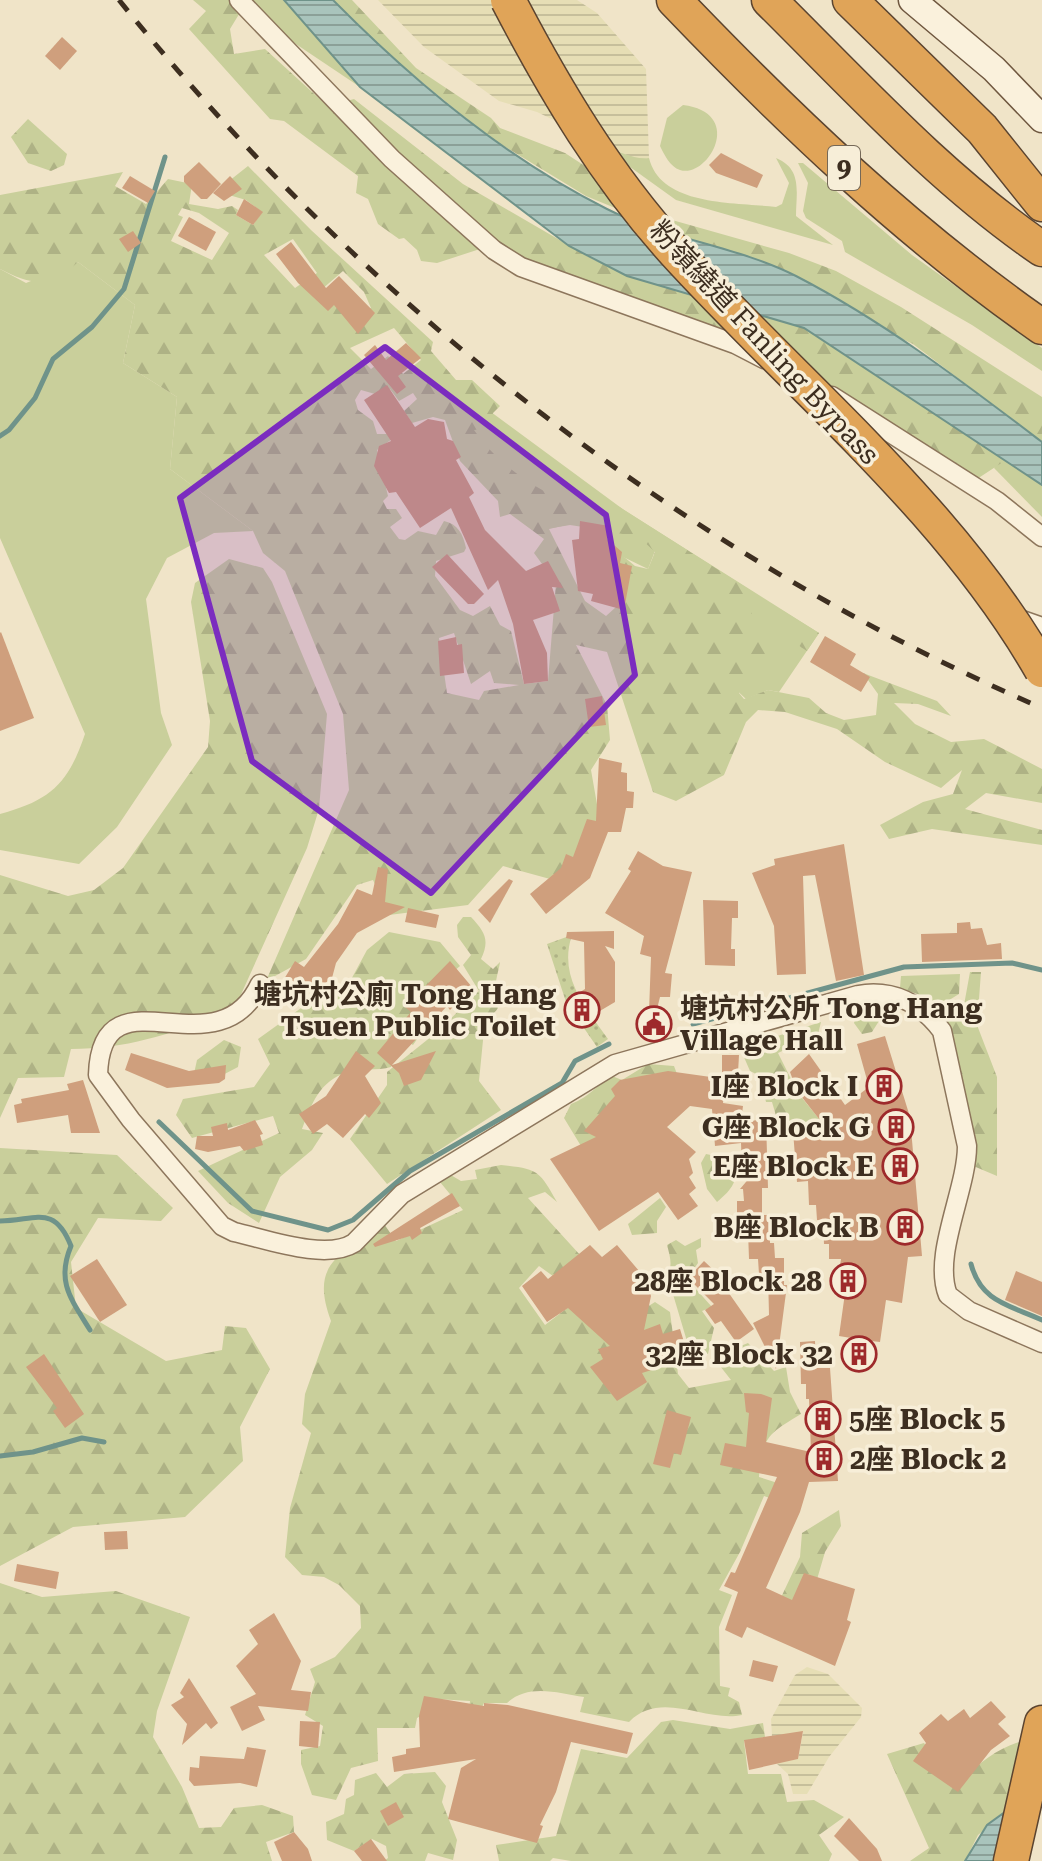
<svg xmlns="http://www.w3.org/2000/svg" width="1042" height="1861" font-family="'Roboto Serif','Noto Sans TC',serif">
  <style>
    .farmland { fill: url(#farmland-rules) }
    .green { fill: #c9cf9b }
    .forest { fill: url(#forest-firs); fill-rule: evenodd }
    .park { fill: url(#park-dots) }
    .water { fill: url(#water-rules); stroke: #6f938a; stroke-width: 2 }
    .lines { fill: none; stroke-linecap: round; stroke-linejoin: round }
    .stream { stroke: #6f938a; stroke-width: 5 }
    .building { fill: #cf9f7d }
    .minor-casing { stroke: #8d765c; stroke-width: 21 }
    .secondary-casing { stroke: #6f573f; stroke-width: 29 }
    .motorway-casing { stroke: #5b4430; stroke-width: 37 }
    .minor { stroke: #faf1dc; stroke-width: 18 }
    .secondary { stroke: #faf1dc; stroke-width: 26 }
    .motorway { stroke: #e0a458; stroke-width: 34 }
    .rail { stroke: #3d2e20; stroke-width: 5; stroke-dasharray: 14 14; stroke-linecap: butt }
    .motorway-bridge-casing { stroke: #5b4430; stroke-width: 37; stroke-linecap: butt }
    .motorway-bridge { stroke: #e0a458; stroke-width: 34 }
    .marked { fill: #7b2cbf; fill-opacity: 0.2; stroke: #7b2cbf; stroke-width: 6; stroke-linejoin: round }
    .labels { text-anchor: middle; stroke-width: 7; stroke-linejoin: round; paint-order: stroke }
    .shield { fill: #f7eed8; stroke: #756857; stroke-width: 2 }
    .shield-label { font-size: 26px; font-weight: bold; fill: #3d2e20 }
    .street-label { font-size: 28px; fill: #3d2e20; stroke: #f7eed8 }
    .poi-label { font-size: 28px; font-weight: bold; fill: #3d2e20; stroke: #f7eed8; text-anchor: end }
  </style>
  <defs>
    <pattern id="farmland-rules" width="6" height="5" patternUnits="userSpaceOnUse" patternTransform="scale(2)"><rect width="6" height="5" fill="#e6deb5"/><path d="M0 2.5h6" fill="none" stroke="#c6bf9b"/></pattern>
    <pattern id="forest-firs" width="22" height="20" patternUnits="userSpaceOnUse" patternTransform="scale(2)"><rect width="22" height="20" fill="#c9cf9b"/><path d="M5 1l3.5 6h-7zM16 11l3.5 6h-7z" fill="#aeb285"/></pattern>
    <pattern id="park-dots" width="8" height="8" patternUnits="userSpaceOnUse" patternTransform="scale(2)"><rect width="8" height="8" fill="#c9cf9b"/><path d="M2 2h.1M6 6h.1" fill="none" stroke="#aeb285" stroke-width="1.8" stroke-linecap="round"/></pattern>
    <pattern id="water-rules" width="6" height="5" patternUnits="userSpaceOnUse" patternTransform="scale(2)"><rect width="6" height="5" fill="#a9c4bc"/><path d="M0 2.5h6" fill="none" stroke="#8ba098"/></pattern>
  </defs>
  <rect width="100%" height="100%" fill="#f0e4c8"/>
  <g class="farmland">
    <path d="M378,0H577L597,13L646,69L649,158L637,160L537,112L499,101L424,47Z"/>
    <path d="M807,1667L828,1674L862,1708L861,1717L829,1757L807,1794H793L788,1774L776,1763L798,1759L803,1732L772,1736L771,1719L795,1675Z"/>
  </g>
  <g class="green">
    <path d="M243,0H284L360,87L260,20Z"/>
    <path d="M683,105C746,113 708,179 680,170C670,167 664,154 660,146L667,118Z"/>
    <path d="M605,149C621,150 632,160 649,158C661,207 736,202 776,207L782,204L789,183L776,158C803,169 796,193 796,216L833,245L676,200Z"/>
    <path d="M798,163H803L912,255L1042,348V371L972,325L845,252L842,241L806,218L803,211L808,183Z"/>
    <path d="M78,262L135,305L123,363L177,397L170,469L253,531L214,533L167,558L146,599L161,713L172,745L117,827L79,864L0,850V814C51,800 68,784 85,734L0,538V269L26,283Z"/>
    <path d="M491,412L624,510L819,633L779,692L768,690L746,699L730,684L745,599L655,551L648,569L617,554L616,532L570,525L534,531C491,500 486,476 466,428Z"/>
    <path d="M1000,456L1042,485V517L994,468Z"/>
  </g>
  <g class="forest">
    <path d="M193,0H240L244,6L230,29L234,54L265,49L483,248L437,263L421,261L417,250L404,238L399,239L378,224L368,199L356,193L358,176L284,121L270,119L189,29L206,11Z"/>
    <path d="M333,0H352L416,68L491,118L500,128L565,153L665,218L789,253L836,271L901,307L1042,397V442L913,344L683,236L586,196L489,137L384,51Z"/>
    <path d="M354,99L463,184L594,260L651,283L804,328L1006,460L977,479L782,368L521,267L339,103Z"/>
    <path d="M28,119L67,154L64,165L51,171L28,163L11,137Z"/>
    <path d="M248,166L311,230L433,342L431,351L456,380H472L500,406L493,413L489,428L474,430C508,479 560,502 614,521L618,514L613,510L618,506L753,592L751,622L779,644V650L766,653L755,661V672L743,682L739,693L744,699L768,690L809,698L826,713L844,720L876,715L878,694L863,673L937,701L951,716L918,704L894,703L915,724L951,742L984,739L1042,769V803L986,793L965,809L1042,830V845L932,829L889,839L880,825L923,802L953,794L962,770L941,788L885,762L837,729L785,712L758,710L746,722L724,775L676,801L653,792L607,652L576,645L607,705L610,740L591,770L602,833L561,882L503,866L468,905L389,915L373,880L357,885L306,959L266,981L349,790L343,714L285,571L263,553L253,531L170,469L177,397L123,363L135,305L78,262C51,288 32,286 0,269V195L123,172L115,186L146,204L168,179L192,184L189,204L218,209L232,206L238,210L236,215L253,225L262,212L246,200L229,195V181ZM182,208L199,213L229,233L212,260L171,241L183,217L178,215ZM293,239L317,273L295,288L264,255ZM343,271L364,292L371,308L345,312L321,290ZM394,328L421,360L403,374L388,356L371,369L350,348ZM390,389L399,401L413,393L417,399L404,411L412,423L433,417L445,420L460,461L498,501L500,517L510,514L544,539L534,553L556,583L548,681L524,684L511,631L500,625L490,606L473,616L460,610L435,576L436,561L464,552L466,548C463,534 458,524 444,521L436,535L418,531L405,540L399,539L390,527L402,518L396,509H387L383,501L388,496L377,450L392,439L390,434H377L373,421L358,410L355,400L361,390L375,394ZM571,524L604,531L596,538L626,598L606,616L585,601L549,529ZM617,533L639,537L655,552L648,569L635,566L617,551ZM454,633L471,684L490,671L494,683L519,685L484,691L479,700L447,693L439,638Z"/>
    <path d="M229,559L263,568L272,582L327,714L319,809L307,848L234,1010C179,1031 131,1049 71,1049L64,1077L18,1078L0,1118V875L68,896L94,890L123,868L208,747L210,721L191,602L195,583Z"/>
    <path d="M780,609L819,633L807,651C790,641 783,629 780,609Z"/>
    <path d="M463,917H471C485,932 490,940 481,959L493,969L500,962C499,970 495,980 496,988C498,1008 504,1006 485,1020L479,1081L501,1110L387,1184L350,1139L387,1085V1072L437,1032L479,991L463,965L471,955L458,937L457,925Z"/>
    <path d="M389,932L440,942L460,966L412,1007L422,1032L413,1045L396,1034L391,1067C378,1071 358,1068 347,1072C319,1082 312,1103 302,1129L323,1133L312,1150L280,1177L259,1223L228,1203L198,1171L279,1133L273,1116L192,1138L176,1115L183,1099L254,1087L270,1064L258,1039L322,993L332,999L347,987L367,950Z"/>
    <path d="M970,972H981L979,999L972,1012L997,1077V1176L971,1165L943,1020L964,1005Z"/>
    <path d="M960,974L959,994L933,1010L920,995L900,988L901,976Z"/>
    <path d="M870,1006L890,1014L879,1021L872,1032L862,1034L854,1023L857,1011Z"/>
    <path d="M821,1022L818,1034L778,1053L798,1093L820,1120L845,1129L817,1127L814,1124L779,1126L772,1102H766L760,1076L750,1071L740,1048Z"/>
    <path d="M224,1040L241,1047L238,1067L215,1079L193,1078L197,1060Z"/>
    <path d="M648,1064L674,1066L680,1082L584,1151L564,1118L571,1104C591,1096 595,1086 612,1076L622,1080Z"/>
    <path d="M0,1148L117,1155L173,1208L161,1221L98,1218L71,1262L76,1308L166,1361L222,1350L225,1326L246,1328L270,1369L240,1427L243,1461L185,1517L73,1527L0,1566Z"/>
    <path d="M706,1154L735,1160C738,1182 733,1188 717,1202L707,1189L701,1163Z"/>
    <path d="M501,1165C538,1169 539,1170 557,1202L545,1192L528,1198L581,1256L564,1284L539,1266L519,1288L545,1325L605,1279L631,1317L655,1302L670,1312L678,1374L689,1388L731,1380L713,1357L748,1343L774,1371L786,1367L790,1392L801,1414C768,1434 762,1437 759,1477L787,1486L778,1501L764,1496L740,1552L719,1590L732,1595L719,1627L720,1686L730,1688L728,1696L739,1702L742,1715C706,1723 661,1689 629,1722L580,1712L584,1697C558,1693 528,1683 507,1703H484L479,1713L469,1711L470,1701L436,1699L430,1711L417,1718L415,1728H377L378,1761L351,1768L336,1800L312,1795L301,1764V1750L320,1746L323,1726L305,1715L315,1682L310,1669L335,1657L361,1628L360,1606L339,1585L324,1577L302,1575L285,1557L290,1508L311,1433L302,1424L305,1394L331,1321C309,1262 341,1255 384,1224L396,1241L463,1210L440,1182L449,1174L461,1181L477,1179L475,1170Z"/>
    <path d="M660,1198L666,1207L657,1221V1233L632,1235L628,1224Z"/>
    <path d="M701,1238V1247L696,1250L698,1263L687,1279L712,1307L702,1311L714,1328L708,1354L689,1348L672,1291L662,1282C674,1269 671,1260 667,1245L676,1240L685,1246Z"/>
    <path d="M839,1510L841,1526L825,1552L806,1617L777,1606L800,1557L802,1533Z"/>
    <path d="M0,1583L42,1597L116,1591L190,1617L157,1711L153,1737L182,1787L199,1828L221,1827L234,1808L262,1805L293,1816L294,1832L266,1842L272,1861H0Z"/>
    <path d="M673,1720L730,1729L763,1723L765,1737L744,1741L748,1774H781L787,1802L814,1800L844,1817L819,1835L832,1854L829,1861H571L553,1858L550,1861H499L496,1845L556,1836L581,1749L627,1758L661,1722Z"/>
    <path d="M1042,1738L1018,1801L978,1835L965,1861H910L929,1848L887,1754L924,1743L955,1788C978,1762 1007,1739 1042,1738Z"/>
    <path d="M435,1772L446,1786L442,1802L457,1840L453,1860L428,1853L425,1861H384L388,1858L386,1846L372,1839L354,1851L327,1840L326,1822L344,1814L346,1799L354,1795L355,1780L376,1773L387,1787L404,1774Z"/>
  </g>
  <path class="park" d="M572,935C558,976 585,1007 608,1039L597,1047L566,1002L547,944Z"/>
  <g class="water">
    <path d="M284,0H333C411,79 507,159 607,209C666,239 737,246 796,276C885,322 963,382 1042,442V485L804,328L627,276L569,246L360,87Z"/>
    <path d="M1042,1785V1806L1027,1817L993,1861H965L987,1825Z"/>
  </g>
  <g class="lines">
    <g class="stream">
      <path d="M0,436L9,430L35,398L53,359L92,327L124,289L165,157"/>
      <path d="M693,1024L904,967L1012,963L1042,970"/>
      <path d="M159,1122L252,1211L328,1230L353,1220L410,1171L562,1083L575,1061L609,1044"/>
      <path d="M0,1221C35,1221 54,1203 71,1246C56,1282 71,1299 90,1330"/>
      <path d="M971,1264C981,1302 1009,1305 1042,1320"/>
      <path d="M0,1456L33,1452L82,1438L104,1442"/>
    </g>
  </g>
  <g class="building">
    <path d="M62,37L77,51L60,70L45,56Z"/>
    <path d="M721,153L763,175L757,188L716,173L709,165Z"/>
    <path d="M199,162L221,184L207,199H201L184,182V176Z"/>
    <path d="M130,176L155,191L148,203L122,188Z"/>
    <path d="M230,176L242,189L224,201L213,193Z"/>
    <path d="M244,199L263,212L253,225L236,215Z"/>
    <path d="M189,217L216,232L206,251L178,236Z"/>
    <path d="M133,231L141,243L128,252L119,239Z"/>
    <path d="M291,242L326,288L339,276L375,313L358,334L334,305L328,311L298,283L276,254Z"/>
    <path d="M406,343L421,358L398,376L406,387L397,394L364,355L375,345L386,360Z"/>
    <path d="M387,385L415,427L428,419L444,422L447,439L453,441L461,457L456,460L474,493L469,497L485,530L526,571L548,561L563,588L552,587L560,611L533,620L547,653L548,681L524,684L513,624L498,580L488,590L451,508L420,528L396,492L389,493L374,466L379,446L391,441L364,400Z"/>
    <path d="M580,521L609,526L607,539L622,552L620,563L632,566L624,610L591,601L593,594L578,591L572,540L579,539Z"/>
    <path d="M447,554L484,594L474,604H468L432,567Z"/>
    <path d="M1,632L34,718L0,731V633Z"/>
    <path d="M825,636L856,654L850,665L870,677L861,692L810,662Z"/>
    <path d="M456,637L457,645L462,644L464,673L440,676L438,641Z"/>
    <path d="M602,696L606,725L589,727L585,699Z"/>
    <path d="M599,758L622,763L621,772L627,773V791L634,792L633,808H626L621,832H608L590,878L546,914L530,894L561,868L566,854L573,857L587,819L596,821Z"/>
    <path d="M844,844L864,975L836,981L815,875L803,876L806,974L777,975L774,926L752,873L775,865L774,859Z"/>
    <path d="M638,851L663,866L692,872L665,973L672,974L670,997H660L656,1013L649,1012L651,957L640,954L644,936L605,913L631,871L628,869Z"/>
    <path d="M378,867L388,869L385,902L405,907L357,933L336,963L332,978L315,991L308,986L292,1006L275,994L295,961L304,967L338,924L357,889L372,895Z"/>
    <path d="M509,879L513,881L490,923L478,910Z"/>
    <path d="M703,900L738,901V918H732L731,949H735V966L705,965Z"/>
    <path d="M408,908L439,915L436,928L405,922Z"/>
    <path d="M970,922L971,929L982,928L987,945L1001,943L1002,959L922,962L921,934L957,933V923Z"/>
    <path d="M614,931V949L605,946L615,962V1002L583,1021L569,999L585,989L584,942L566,938L567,932Z"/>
    <path d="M450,961L472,987L450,1010L447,1006L392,1065L436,1051L421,1080L404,1086L399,1073L377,1053L411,1012L405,1007Z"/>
    <path d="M885,1036L910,1117L922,1256L908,1257L902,1303L886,1300L880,1342L871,1341L868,1367L847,1364L851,1338L839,1336L845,1293L836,1292L841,1259H829V1244H824L823,1220H817L816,1205H809L808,1181L797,1182L793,1131L827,1129L797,1091L790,1072L809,1054L845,1105L869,1087L857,1044Z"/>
    <path d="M356,1051L375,1066L365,1076L381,1103L369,1118L365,1114L343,1138L327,1124L313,1134L299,1114L326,1096Z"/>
    <path d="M131,1053L189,1071L226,1065L225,1079L219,1083L167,1088L125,1070Z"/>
    <path d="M722,1055H739L738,1073L722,1074Z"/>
    <path d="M668,1071L725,1079L723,1103L743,1106L741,1121L766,1120L768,1188H762V1215H769L770,1243H774L775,1258H784V1285H787L776,1369L753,1323L769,1315L768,1274H759L758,1259H749L748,1231H744V1216H737V1201H744L743,1189H740L751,1176L742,1167L741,1143L715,1146L712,1109L690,1106L667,1127L696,1152L689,1159L693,1173L689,1177L696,1188L689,1194L698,1206L678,1220L658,1192L599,1231L550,1159L596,1137L584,1131L615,1096L611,1089L620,1080Z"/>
    <path d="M83,1080L100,1133H71L68,1115L17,1123L14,1105L22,1103L21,1099L69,1090L67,1084Z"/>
    <path d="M255,1120L263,1134L260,1135L263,1145L244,1151L240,1146L208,1152L195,1149L197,1136H213L211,1127L227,1123L228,1130Z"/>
    <path d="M452,1193L460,1206L420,1228L422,1233L412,1240L410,1236L375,1247L373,1244Z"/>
    <path d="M590,1245L602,1257L617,1245L645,1278L651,1296L644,1330L660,1324L663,1334L680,1329L689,1358L642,1373L647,1382L617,1401L590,1367L603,1359L598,1349L610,1346L568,1308L547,1322L522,1286L541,1271L548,1279Z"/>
    <path d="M97,1259L127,1305L100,1322L70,1276Z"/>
    <path d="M704,1261L721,1277L719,1279L754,1329L736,1342L721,1321L715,1324L705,1310L714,1304L688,1278Z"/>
    <path d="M1016,1271L1042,1282V1316L1005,1300Z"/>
    <path d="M815,1341L816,1368H830L838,1481L809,1482L800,1512L766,1588L792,1600L804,1573L855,1589L847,1620L851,1622L835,1666L747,1627L742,1638L725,1630L738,1592L724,1586L731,1572L735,1573L777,1477L720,1465L725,1443L746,1447L749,1413L746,1412L744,1393L761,1394L772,1398L766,1442L811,1452L809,1399H806V1384H801L800,1342Z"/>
    <path d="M44,1354L84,1414L65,1428L53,1411L57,1408L26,1367Z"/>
    <path d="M667,1410L691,1417L681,1455L674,1453L670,1468L653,1464Z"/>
    <path d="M127,1531L128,1549L105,1550L104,1532Z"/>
    <path d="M17,1564L59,1572L56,1589L14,1581Z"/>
    <path d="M274,1613L301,1661L291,1690L311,1692L308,1711L258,1706L265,1720L242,1731L230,1707L256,1694L236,1666L258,1644L249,1630Z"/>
    <path d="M753,1660L778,1666L773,1682L749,1676Z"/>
    <path d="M189,1678L218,1723L211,1729L206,1723L182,1745L187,1724L171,1705L184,1697L180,1693Z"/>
    <path d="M424,1696L484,1706V1703L508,1705L633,1733L627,1754L571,1742L556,1792L540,1825L543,1826L537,1843L448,1819L461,1768L476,1759L394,1772L392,1757L406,1754V1749L420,1747L419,1716Z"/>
    <path d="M991,1701L1006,1717L998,1724L1010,1736L991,1750L958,1792L913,1761L926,1743L919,1733L941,1714L948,1721L964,1709L970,1718Z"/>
    <path d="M300,1721L320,1722L318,1748L299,1746Z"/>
    <path d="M803,1731L798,1759L749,1770L744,1740Z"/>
    <path d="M247,1747L266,1750L257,1787L240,1783L194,1786L189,1780L190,1767L199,1768L200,1756L244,1759Z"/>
    <path d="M396,1802L404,1817L388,1826L380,1811Z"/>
    <path d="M849,1818L877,1849L882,1861H859L834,1836Z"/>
    <path d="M294,1832L308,1849L312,1861H282L274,1842Z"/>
    <path d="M371,1839L387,1861H362L354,1851Z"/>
  </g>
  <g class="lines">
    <defs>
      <g id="minor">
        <path d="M239,0L392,159L494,250L521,267L735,344L764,359"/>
        <path d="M832,396L997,501L1042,537"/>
        <path d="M1011,616L1042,627"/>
        <path d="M260,984C217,1076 101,964 98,1075L131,1120L222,1226L234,1232C266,1239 326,1261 354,1243L402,1194L615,1064L858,995C892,989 921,1003 942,1031L967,1146C967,1190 932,1255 948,1295L969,1311L1042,1343"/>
      </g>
      <path id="secondary" d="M912,0L994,69L1042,119"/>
      <g id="motorway">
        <path d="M674,0C788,119 906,232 1042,327"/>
        <path d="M769,0C857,87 940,179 1042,249"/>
        <path d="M850,0L982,129L1042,204"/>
        <path d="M1011,1861L1042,1723"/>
      </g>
    </defs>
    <use href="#minor" class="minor-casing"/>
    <use href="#secondary" class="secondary-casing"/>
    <use href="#motorway" class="motorway-casing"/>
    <use href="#minor" class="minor"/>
    <use href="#secondary" class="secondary"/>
    <use href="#motorway" class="motorway"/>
    <path class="rail" d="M119,0C365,306 681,552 1042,708"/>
    <defs>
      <path id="motorway-bridge" d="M508,0C555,90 606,176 675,252C799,388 949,508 1042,670"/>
    </defs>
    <use href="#motorway-bridge" class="motorway-bridge-casing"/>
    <use href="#motorway-bridge" class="motorway-bridge"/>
  </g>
  <path class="marked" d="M385,347L606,515L635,675L431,893L252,761L180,498Z"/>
  <defs>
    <symbol id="building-ring" viewBox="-11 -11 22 22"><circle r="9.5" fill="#f7eed8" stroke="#9e2a2b" stroke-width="1.5"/><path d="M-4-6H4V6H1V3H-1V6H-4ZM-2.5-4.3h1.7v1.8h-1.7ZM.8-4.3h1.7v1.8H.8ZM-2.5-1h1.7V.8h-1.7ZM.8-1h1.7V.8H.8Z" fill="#9e2a2b"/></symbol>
    <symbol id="civic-ring" viewBox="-11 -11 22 22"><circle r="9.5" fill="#f7eed8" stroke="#9e2a2b" stroke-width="1.5"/><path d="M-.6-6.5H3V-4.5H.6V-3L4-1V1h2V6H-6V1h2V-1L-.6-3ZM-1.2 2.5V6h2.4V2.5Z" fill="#9e2a2b"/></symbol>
  </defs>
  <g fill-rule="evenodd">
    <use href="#building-ring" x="562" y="990" width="40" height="40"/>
    <use href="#civic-ring" x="634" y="1004" width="40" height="40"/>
    <use href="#building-ring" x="864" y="1066" width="40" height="40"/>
    <use href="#building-ring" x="876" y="1107" width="40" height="40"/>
    <use href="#building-ring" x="880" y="1146" width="40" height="40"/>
    <use href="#building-ring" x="885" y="1207" width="40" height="40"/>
    <use href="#building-ring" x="828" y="1261" width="40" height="40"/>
    <use href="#building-ring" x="839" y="1334" width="40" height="40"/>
    <use href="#building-ring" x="803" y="1399" width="40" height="40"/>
    <use href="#building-ring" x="804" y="1439" width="40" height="40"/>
  </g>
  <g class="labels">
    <rect class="shield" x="828" y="146" width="32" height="44" rx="6"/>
    <g class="shield-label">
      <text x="844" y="177">9</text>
    </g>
    <g class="street-label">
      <text transform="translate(765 342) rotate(47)" y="10">粉嶺繞道 Fanling Bypass</text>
    </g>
    <g class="poi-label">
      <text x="556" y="1004">塘坑村公廁 Tong Hang<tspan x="556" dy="32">Tsuen Public Toilet</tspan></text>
      <text x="680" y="1018" text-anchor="start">塘坑村公所 Tong Hang<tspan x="680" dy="32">Village Hall</tspan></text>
      <text x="858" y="1096">I座 Block I</text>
      <text x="870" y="1137">G座 Block G</text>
      <text x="874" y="1176">E座 Block E</text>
      <text x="879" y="1237">B座 Block B</text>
      <text x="822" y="1291">28座 Block 28</text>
      <text x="833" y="1364">32座 Block 32</text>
      <text x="849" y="1429" text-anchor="start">5座 Block 5</text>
      <text x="850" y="1469" text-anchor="start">2座 Block 2</text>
    </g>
  </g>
</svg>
